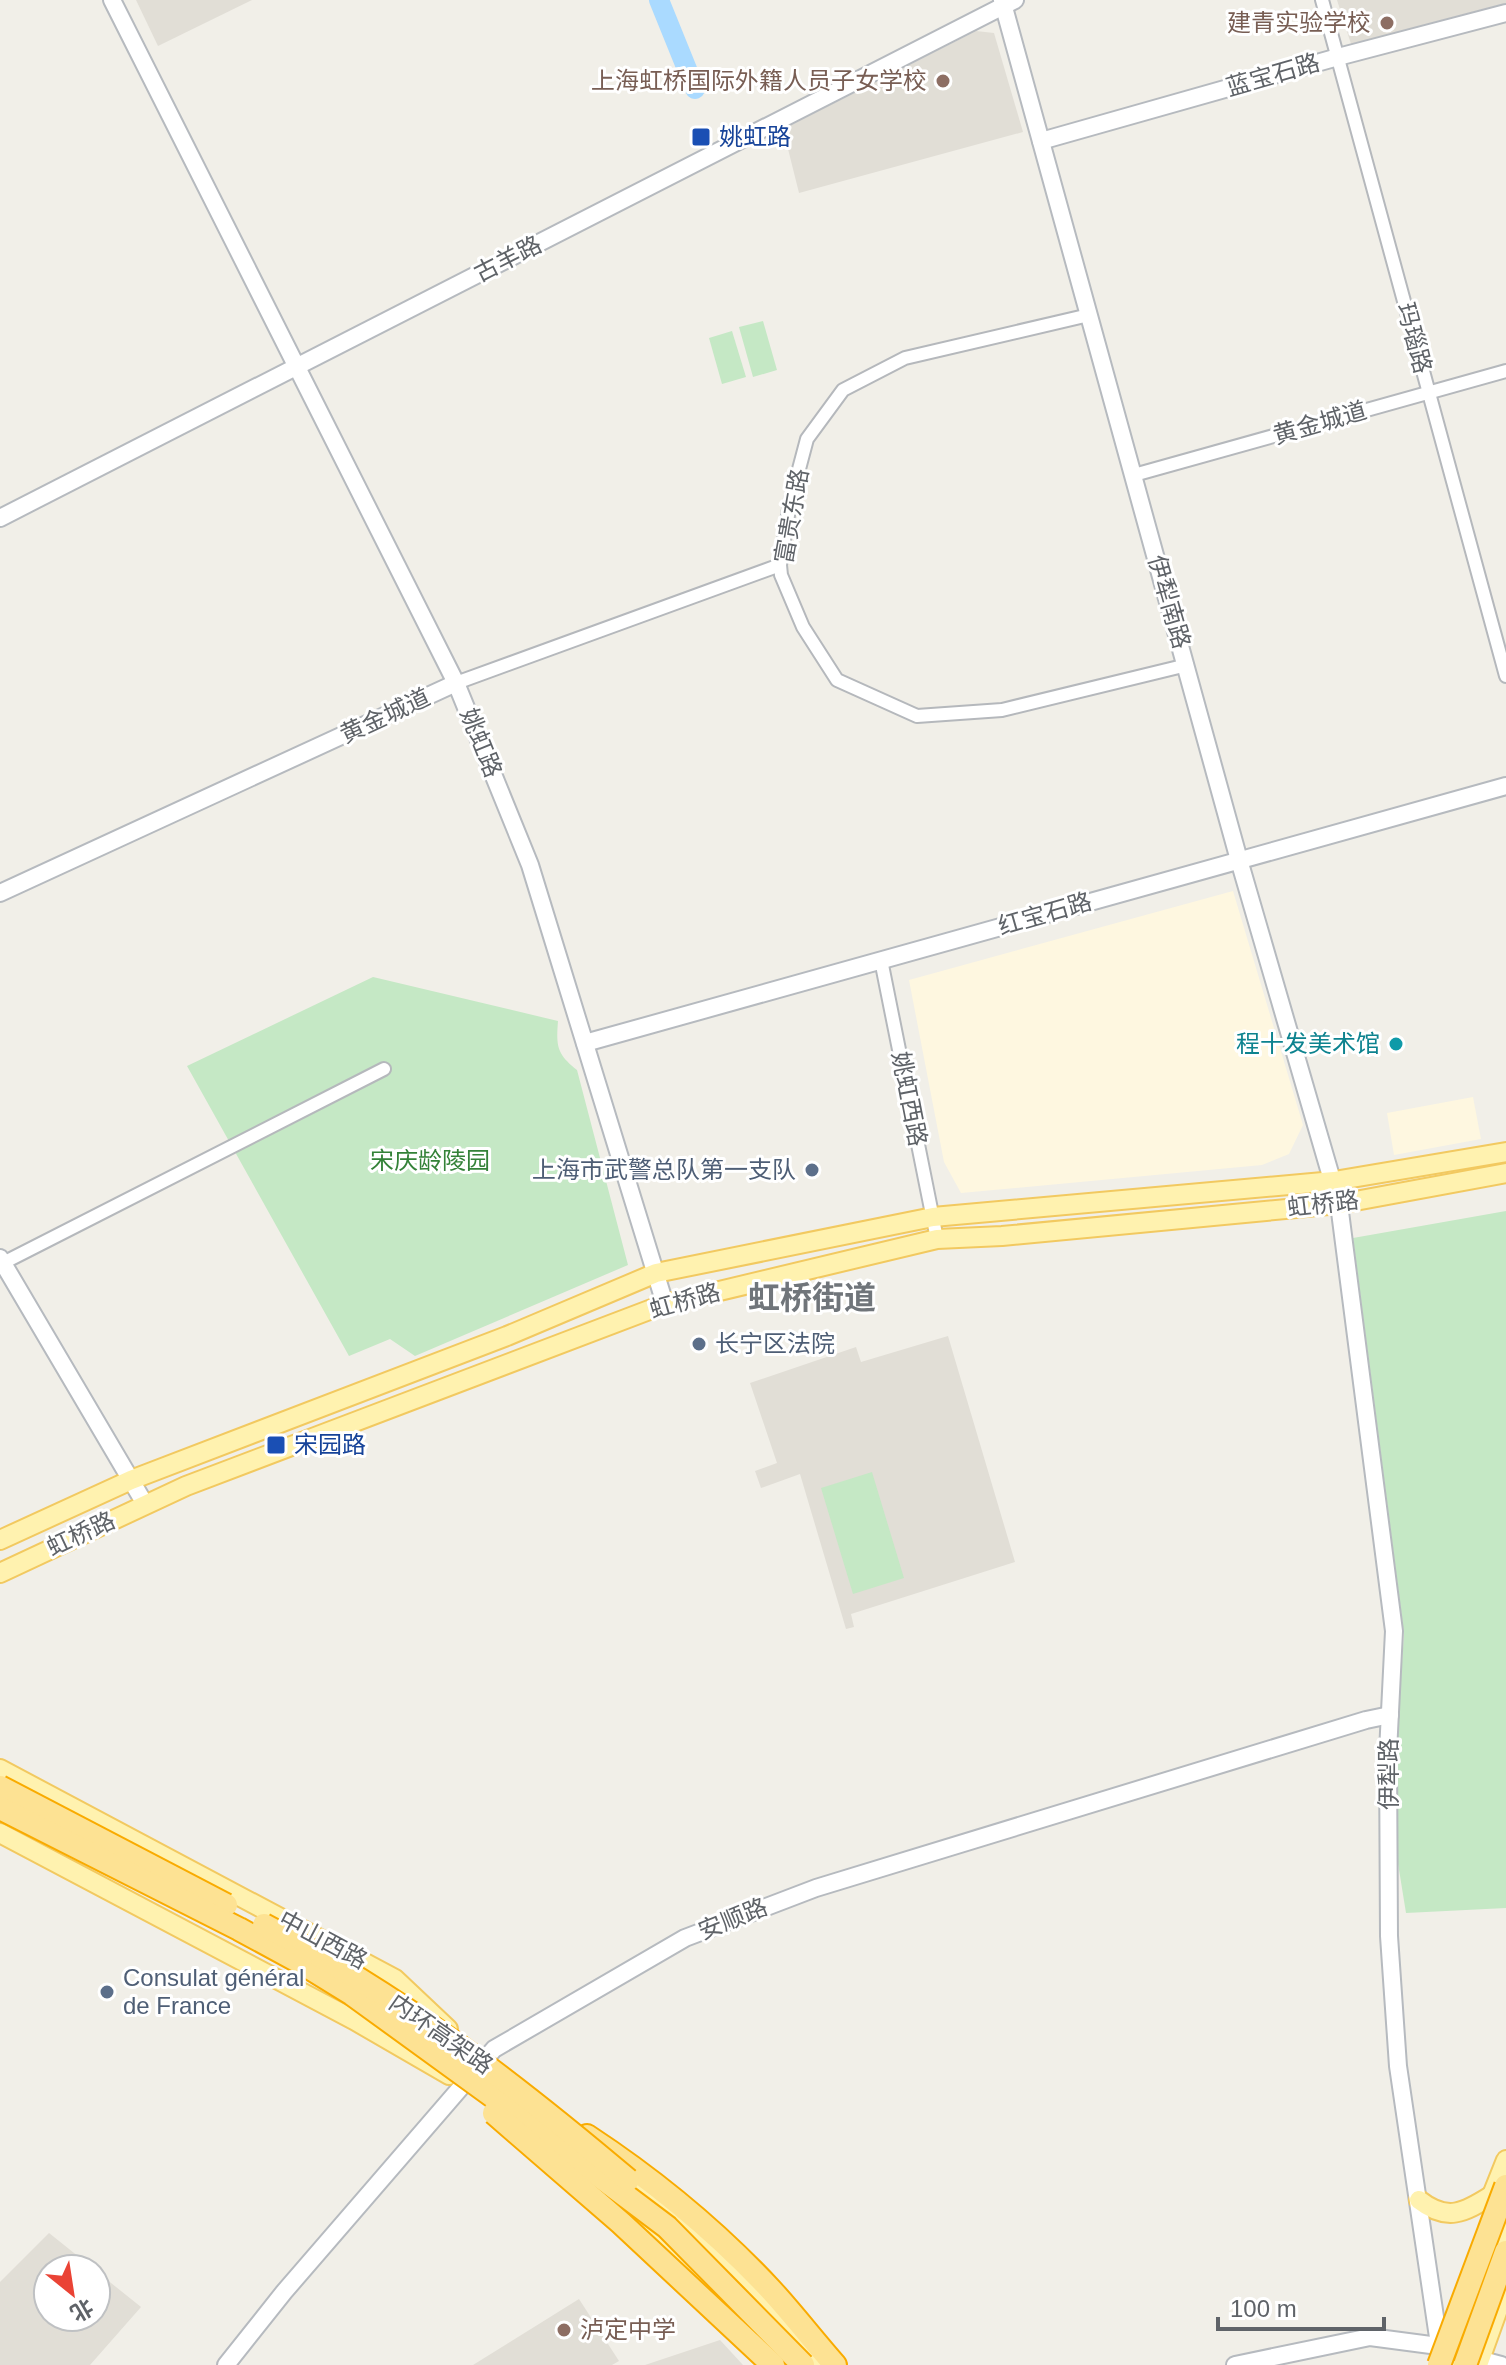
<svg xmlns="http://www.w3.org/2000/svg" width="1506" height="2365" font-family="Arial,'Noto Sans SC',sans-serif">
  <style>
    .commercial { fill: #fef7e0 }
    .education { fill: #e1ded6 }
    .green { fill: #c5e8c5 }
    .lines { fill: none; stroke-linecap: round; stroke-linejoin: round }
    .river { stroke: #aadaff; stroke-width: 20 }
    .street-casing { stroke: #b5b8bc; stroke-width: 16 }
    .secondary-casing { stroke: #b6babf; stroke-width: 20 }
    .primary-casing { stroke: #f2c960; stroke-width: 22 }
    .highway-casing { stroke: #f9ab00; stroke-width: 26 }
    .street { stroke: #fff; stroke-width: 12 }
    .secondary { stroke: #fff; stroke-width: 16 }
    .primary { stroke: #fff2af; stroke-width: 18 }
    .highway { stroke: #fde293; stroke-width: 22 }
    .highway-bridge-casing { stroke: #f9ab00; stroke-width: 26; stroke-linecap: butt }
    .highway-bridge { stroke: #fde293; stroke-width: 22 }
    .education-dot { fill: #8d6e63; stroke: #fff; stroke-width: 3 }
    .transit-dot { fill: #1a4fb4; stroke: #fff; stroke-width: 3 }
    .culture-dot { fill: #0f9aa8; stroke: #fff; stroke-width: 3 }
    .service-dot { fill: #5c6f8a; stroke: #fff; stroke-width: 3 }
    .labels { text-anchor: middle; stroke-width: 6; stroke-linejoin: round; paint-order: stroke }
    .education-label { font-size: 24px; fill: #785e54; stroke: #fff; text-anchor: end }
    .street-label { font-size: 24px; fill: #5f6368; stroke: #fff }
    .transit-label { font-size: 24px; fill: #164399; stroke: #fff; text-anchor: start }
    .culture-label { font-size: 24px; fill: #0d838f; stroke: #fff; text-anchor: end }
    .park-label { font-size: 24px; fill: #348238; stroke: #fff }
    .service-label { font-size: 24px; fill: #4e5e75; stroke: #fff; text-anchor: start }
    .district-label { font-size: 32px; font-weight: bold; fill: #70757a; stroke: #fff }
  </style>
  <rect width="100%" height="100%" fill="#f1efe8"/>
  <g class="commercial">
    <path d="M1233,891L1303,1125L1289,1154L1262,1165L961,1193L944,1162L909,980Z"/>
    <path d="M1473,1097L1481,1139L1394,1155L1387,1113Z"/>
  </g>
  <g class="education">
    <path d="M136,0H252L158,46Z"/>
    <path d="M1337,0H1506V3L1351,44Z"/>
    <path d="M976,31L994,33L1023,132L799,193L783,129Z"/>
    <path d="M948,1336L1015,1562L851,1614L854,1627L846,1629L800,1474L761,1488L755,1471L777,1463L750,1383L856,1347L861,1362Z"/>
    <path d="M49,2233L94,2269H48V2317H96V2271L141,2307L90,2365H0V2282Z"/>
    <path d="M579,2299L619,2361L612,2365H473Z"/>
    <path d="M720,2340L743,2365H645Z"/>
  </g>
  <g class="green">
    <path d="M763,321L777,370L753,377L739,327Z"/>
    <path d="M732,331L746,377L722,384L709,338Z"/>
    <path d="M373,977L558,1021C556,1047 557,1054 577,1070L628,1265L415,1356L390,1339L349,1356L187,1066Z"/>
    <path d="M1506,1211V1908L1406,1913L1391,1820L1404,1634L1353,1238Z"/>
    <path d="M872,1472L904,1578L853,1594L821,1488Z"/>
  </g>
  <g class="lines">
    <path class="river" d="M659,0L695,89"/>
    <defs>
      <g id="street">
        <path d="M1322,0L1506,676"/>
        <path d="M1089,315L905,358L843,390L807,439L790,503L780,565L781,575L803,627L837,680L917,716L1002,710L1187,665"/>
        <path d="M1134,475L1506,371"/>
        <path d="M456,683L780,565"/>
        <path d="M881,960L937,1239"/>
        <path d="M3,1263L384,1069"/>
      </g>
      <g id="secondary">
        <path d="M112,0L456,683L530,865L665,1304"/>
        <path d="M1002,0L1239,860L1339,1204L1394,1631L1388,1752L1389,1936L1398,2066L1439,2344"/>
        <path d="M1041,141L1338,57L1506,13"/>
        <path d="M0,518L1015,0"/>
        <path d="M0,893L456,683"/>
        <path d="M585,1043L1506,786"/>
        <path d="M0,1258L145,1504"/>
        <path d="M1467,2356L1501,2365"/>
        <path d="M226,2365L284,2292L494,2049L685,1938L816,1888L1366,1720L1390,1715"/>
        <path d="M1235,2365L1370,2337L1446,2347"/>
      </g>
      <g id="primary">
        <path d="M0,1540L131,1480L507,1336L656,1273L933,1217L1334,1181L1506,1152"/>
        <path d="M0,1573L186,1486L665,1304L937,1239L1002,1236L1339,1204L1506,1173"/>
        <path d="M0,1769L395,1979L448,2029"/>
        <path d="M0,1833L354,2020L449,2075"/>
        <path d="M619,2170L741,2281L816,2365"/>
        <path d="M596,2188L651,2233L744,2320"/>
        <path d="M1419,2200C1447,2222 1464,2213 1492,2195"/>
        <path d="M1490,2200L1506,2160"/>
        <path d="M1453,2365L1506,2219"/>
        <path d="M1478,2365L1506,2287"/>
      </g>
      <path id="highway" d="M587,2136C654,2180 716,2231 771,2290C793,2314 813,2340 835,2365"/>
    </defs>
    <use href="#street" class="street-casing"/>
    <use href="#secondary" class="secondary-casing"/>
    <use href="#primary" class="primary-casing"/>
    <use href="#highway" class="highway-casing"/>
    <use href="#street" class="street"/>
    <use href="#secondary" class="secondary"/>
    <use href="#primary" class="primary"/>
    <use href="#highway" class="highway"/>
    <defs>
      <g id="highway-bridge">
        <path d="M0,1787L226,1905"/>
        <path d="M0,1808L239,1929L300,1962L352,1994L505,2105L667,2227L803,2365"/>
        <path d="M264,1925C400,1996 511,2081 628,2180"/>
        <path d="M494,2113L621,2223L773,2365"/>
        <path d="M1439,2365L1506,2186"/>
        <path d="M1465,2365L1506,2252"/>
      </g>
    </defs>
    <use href="#highway-bridge" class="highway-bridge-casing"/>
    <use href="#highway-bridge" class="highway-bridge"/>
  </g>
  <g class="education-dot">
    <circle cx="1387" cy="23" r="8"/>
    <circle cx="943" cy="81" r="8"/>
    <circle cx="564" cy="2330" r="8"/>
  </g>
  <g class="transit-dot">
    <rect x="691" y="127" width="20" height="20" rx="4"/>
    <rect x="266" y="1435" width="20" height="20" rx="4"/>
  </g>
  <circle class="culture-dot" cx="1396" cy="1044" r="8"/>
  <g class="service-dot">
    <circle cx="812" cy="1170" r="8"/>
    <circle cx="699" cy="1344" r="8"/>
    <circle cx="107" cy="1992" r="8"/>
  </g>
  <g class="labels">
    <g class="education-label">
      <text x="1371" y="31">建青实验学校</text>
      <text x="927" y="89">上海虹桥国际外籍人员子女学校</text>
      <text x="580" y="2338" text-anchor="start">泸定中学</text>
    </g>
    <g class="street-label">
      <text transform="translate(1273 75) rotate(-16)" y="8">蓝宝石路</text>
      <text transform="translate(508 259) rotate(-27)" y="8">古羊路</text>
      <text transform="translate(1414 338) rotate(75)" y="8">玛瑙路</text>
      <text transform="translate(1320 423) rotate(-16)" y="8">黄金城道</text>
      <text transform="translate(792 516) rotate(-80)" y="8">富贵东路</text>
      <text transform="translate(1169 602) rotate(74)" y="8">伊犁南路</text>
      <text transform="translate(385 716) rotate(-25)" y="8">黄金城道</text>
      <text transform="translate(481 743) rotate(68)" y="8">姚虹路</text>
      <text transform="translate(1045 914) rotate(-16)" y="8">红宝石路</text>
      <text transform="translate(909 1099) rotate(79)" y="8">姚虹西路</text>
      <text transform="translate(1323 1204) rotate(-7)" y="8">虹桥路</text>
      <text transform="translate(685 1301) rotate(-16)" y="8">虹桥路</text>
      <text transform="translate(81 1534) rotate(-25)" y="8">虹桥路</text>
      <text transform="translate(1389 1774) rotate(-90)" y="8">伊犁路</text>
      <text transform="translate(733 1919) rotate(-22)" y="8">安顺路</text>
      <text transform="translate(323 1940) rotate(28)" y="8">中山西路</text>
      <text transform="translate(441 2034) rotate(35)" y="8">内环高架路</text>
    </g>
    <g class="transit-label">
      <text x="719" y="145">姚虹路</text>
      <text x="294" y="1453">宋园路</text>
    </g>
    <g class="culture-label">
      <text x="1380" y="1052">程十发美术馆</text>
    </g>
    <g class="park-label">
      <text x="430" y="1169">宋庆龄陵园</text>
    </g>
    <g class="service-label">
      <text x="796" y="1178" text-anchor="end">上海市武警总队第一支队</text>
      <text x="715" y="1352">长宁区法院</text>
      <text x="123" y="1986">Consulat général<tspan x="123" dy="28">de France</tspan></text>
    </g>
    <g class="district-label">
      <text x="812" y="1309">虹桥街道</text>
    </g>
  </g>
  <g transform="translate(72 2293) rotate(150)"><circle r="38" fill="#ffffff" stroke="#bfc1c3" stroke-width="2"/>
  <path d="M0-6L14 30L0 20L-14 30Z" fill="#ea4335"/>
  <text y="-12" font-size="22" font-weight="bold" text-anchor="middle" fill="#5f6368">北</text>
  </g>
  <path d="M1218 2317v12h166v-12" fill="none" stroke="#5f6368" stroke-width="4"/>
  <text x="1230" y="2317" font-size="24" fill="#5f6368" stroke="#ffffff" stroke-width="6" paint-order="stroke">100 m</text>
</svg>
